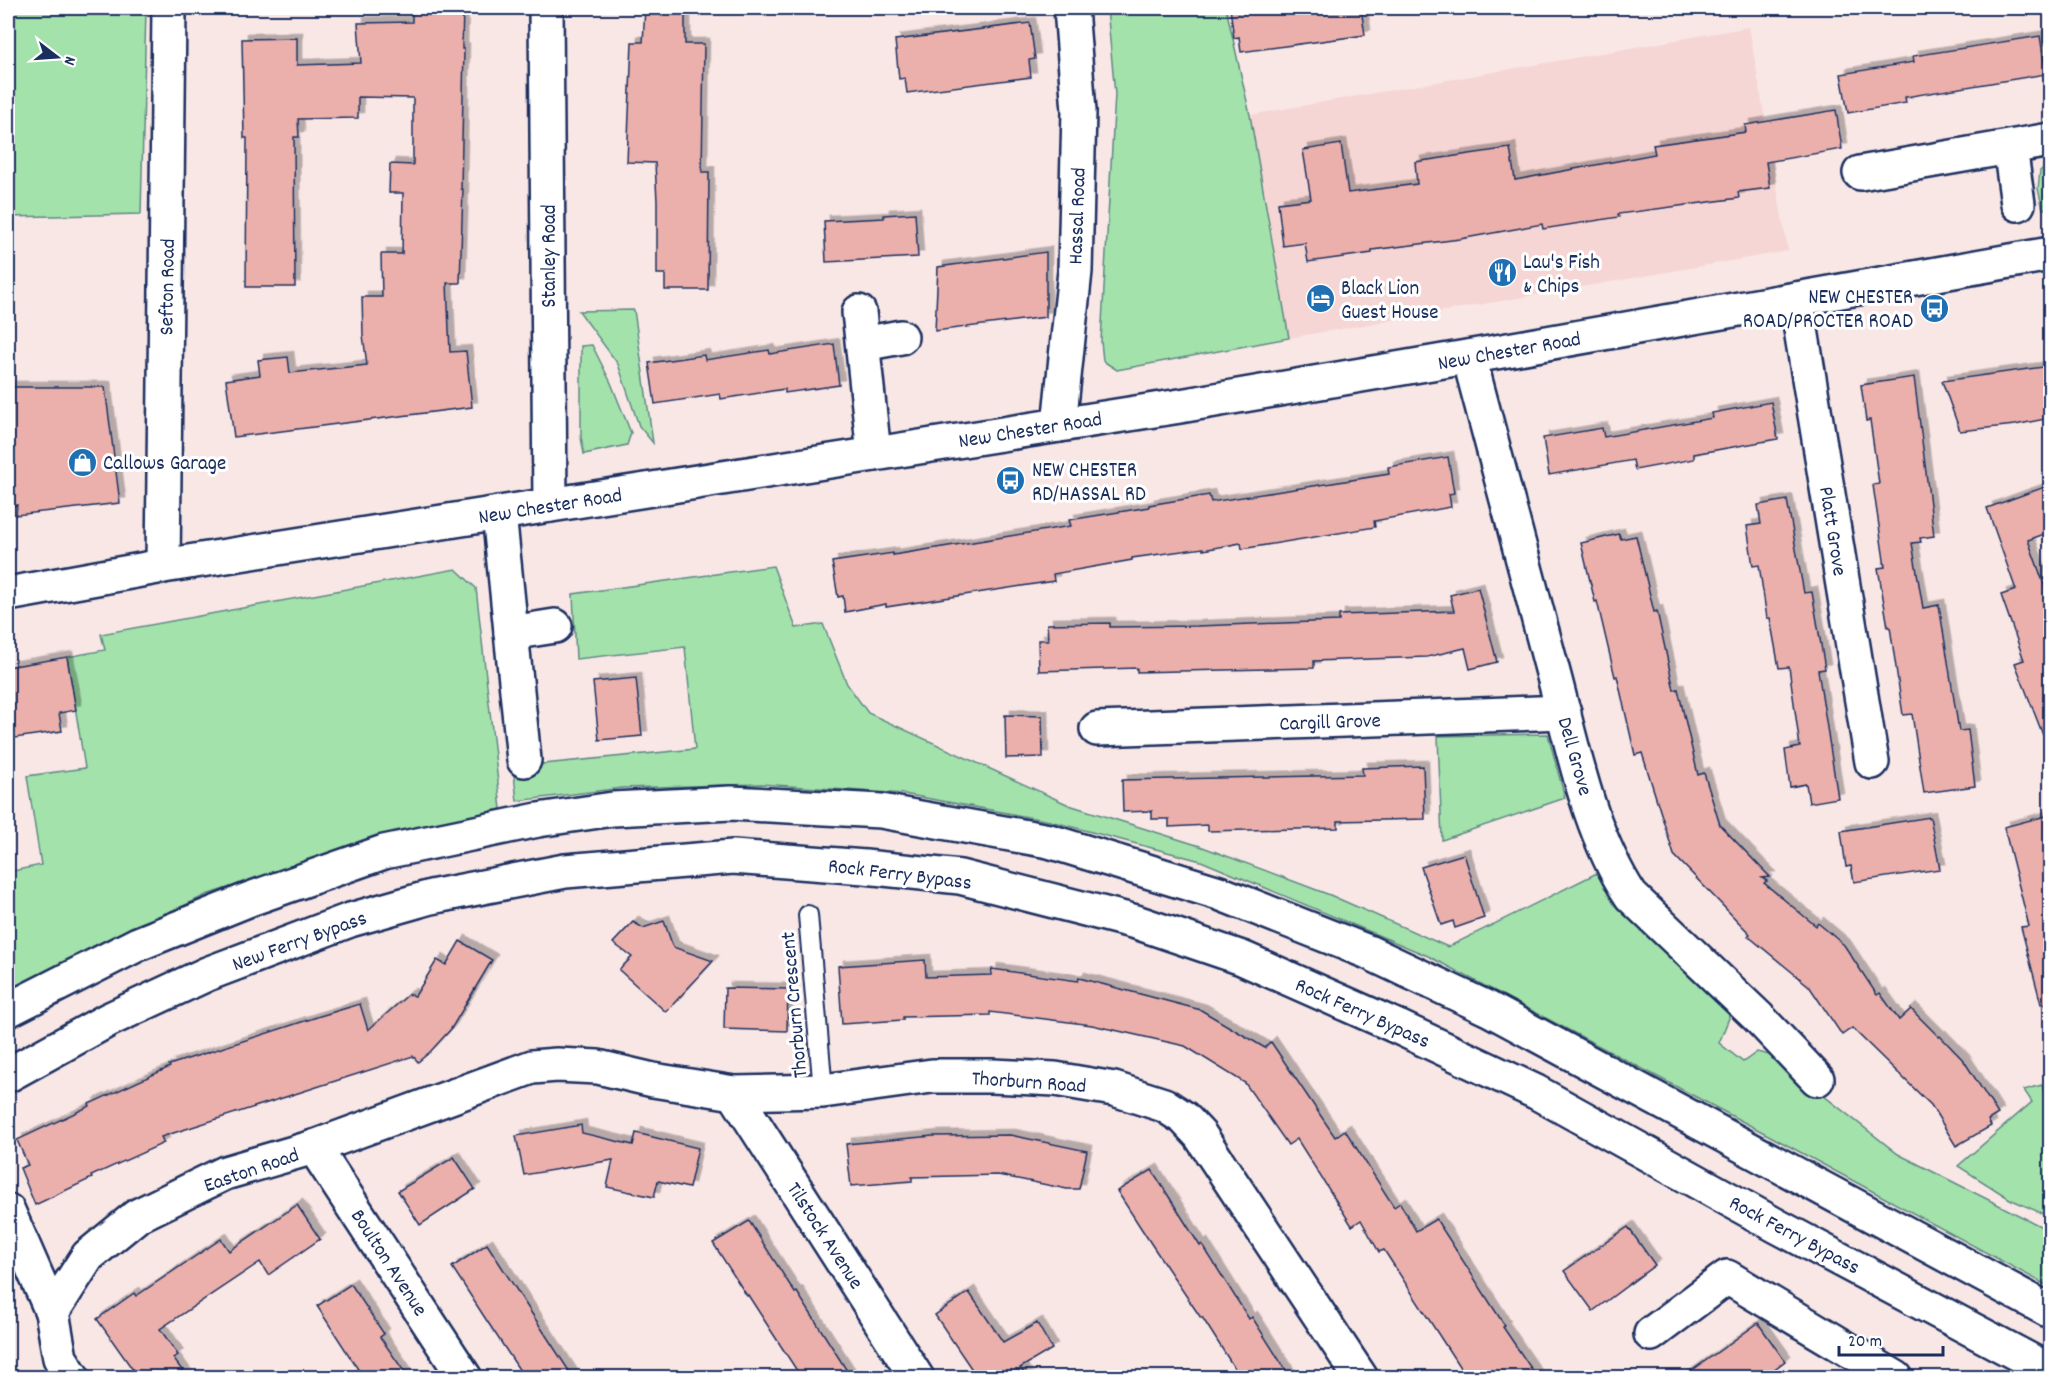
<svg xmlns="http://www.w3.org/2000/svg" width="2058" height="1385" font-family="Dekko,sans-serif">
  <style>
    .built { fill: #f5d6d4 }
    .green { fill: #a3e2ab; stroke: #5f8884; stroke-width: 1.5 }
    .building { fill: #ebb0ab; stroke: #1b2f5e; stroke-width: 1.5; filter: url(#shadow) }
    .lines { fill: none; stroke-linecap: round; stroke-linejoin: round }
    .lane-casing { stroke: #1b2f5e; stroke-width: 22 }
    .street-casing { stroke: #1b2f5e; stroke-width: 38 }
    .secondary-casing { stroke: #1b2f5e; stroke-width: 38 }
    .highway-casing { stroke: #1b2f5e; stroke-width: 38 }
    .lane { stroke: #fff; stroke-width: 18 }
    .street { stroke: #fff; stroke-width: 33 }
    .secondary { stroke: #fff; stroke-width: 33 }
    .highway { stroke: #fff; stroke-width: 33 }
    .labels { text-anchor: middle; stroke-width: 6; stroke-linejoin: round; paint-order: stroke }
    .street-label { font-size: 21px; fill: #1b2f5e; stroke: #fff }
    .poi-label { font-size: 21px; fill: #1b2f5e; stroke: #fff; text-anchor: start }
  </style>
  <defs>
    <filter id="shadow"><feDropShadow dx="5.5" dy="-5.5" stdDeviation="0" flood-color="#0004"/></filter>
  </defs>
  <rect width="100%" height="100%" fill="#f9e7e6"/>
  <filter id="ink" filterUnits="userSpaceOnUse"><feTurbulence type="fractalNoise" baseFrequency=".0167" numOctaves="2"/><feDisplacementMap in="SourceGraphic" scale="12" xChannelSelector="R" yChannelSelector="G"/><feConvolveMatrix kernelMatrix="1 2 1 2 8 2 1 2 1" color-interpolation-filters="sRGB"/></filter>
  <g filter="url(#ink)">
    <path class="built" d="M1749,27L1788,251L1289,338L1250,115Z"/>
    <g class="green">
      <path d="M8,8H146L141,214L8,217Z"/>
      <path d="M1107,8H1226L1250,115L1289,338L1117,370L1103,361L1101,341L1115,94Z"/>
      <path d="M2050,163V208L2043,209L2038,189L2040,171Z"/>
      <path d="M634,310L653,443L639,426L618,364L579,311Z"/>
      <path d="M592,345L611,383L631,433L627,445L584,454L581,437V346Z"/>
      <path d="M773,566L796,628L823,624L847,684L868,713L1069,805L1200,846L1330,895L1448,947L1599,872L1729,1008V1018L1719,1043L1743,1062L1757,1052L1773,1056L1898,1154L2050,1231V1287L1772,1137L1428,956L1201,861L1050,821L904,794L761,784L622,788L517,801L513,767L695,749L685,647L576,659L573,594Z"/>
      <path d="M456,569L476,588L501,809L368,842L206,895L8,991V872L41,865L27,776L85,768L67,657L105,650L101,634Z"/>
      <path d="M1548,734L1565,798L1442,840L1438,736Z"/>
      <path d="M2042,1085L2050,1116V1217L2010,1199L1958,1166L2032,1102L2024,1090Z"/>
    </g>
    <g class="building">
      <path d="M412,8H463L462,49H464L461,189H463L460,283H447L450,352L466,351L472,407L234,437L226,380L260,375L258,360L288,357L290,373L367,365L363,335L362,297H382L381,254H402L403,193H389L390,164L413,165V98L358,97V118L298,119L299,137H294L295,287H246L247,138H244L242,39L297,38V65L361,63L358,23L412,22Z"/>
      <path d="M645,8H685V44H704L702,172H709L708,290H665V274H657V201L655,163L627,162L632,42H643Z"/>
      <path d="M1230,8H1361L1365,35L1241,52L1239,37L1234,38Z"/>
      <path d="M1030,23L1035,59L1029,60L1031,77L907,93L905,78L899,79L895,40Z"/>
      <path d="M2040,36L2046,74L1905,97L1906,103L1848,113L1841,74L1914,62L1913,56Z"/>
      <path d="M1836,110L1842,149L1766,162L1770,188L1738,192L1739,198L1618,214L1619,217L1543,229L1542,224L1460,239L1372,250V253L1308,262L1305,243L1283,246L1278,203L1311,199L1303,150L1341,144L1348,193L1417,184L1415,162L1510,148L1515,180L1655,154L1653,145L1746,132L1745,125Z"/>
      <path d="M915,213L918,257L826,262L824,221L884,218V215Z"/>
      <path d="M1046,252V317L935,331L938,267Z"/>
      <path d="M834,344L839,385L785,393V389L721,399L720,394L655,404L649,363L704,355L705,360L769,350L770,354Z"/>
      <path d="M2050,366V418L2015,425L1960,431L1942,381Z"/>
      <path d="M1914,377L1934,536L1920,538L1921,542L1912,543L1923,608L1939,605L1959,731L1968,730L1975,786L1924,793L1912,714L1903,715L1890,627H1888L1878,568L1885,567L1873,485L1879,484L1870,420L1866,421L1861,385Z"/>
      <path d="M8,387H105L120,503L16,515L17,505L8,507Z"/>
      <path d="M1771,402L1778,439L1694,454V459L1635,470L1633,460L1549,475L1543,438L1602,428L1604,437L1713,418L1712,413Z"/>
      <path d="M1448,457L1454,493L1449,494L1451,507L1374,521L1375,527L1242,549L1241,543L1203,550V548L1132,558V560L1053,574L1054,581L886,607V604L845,612L843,596L838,597L832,562L893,553V555L1071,526L1069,520L1149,507V505L1209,495L1211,502L1389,474L1388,467Z"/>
      <path d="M2050,485V532L2028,540L2050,601V748H2048L2015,663L2024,660L2001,595L2016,590L1987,508Z"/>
      <path d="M1787,500L1804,593L1812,592L1818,627L1825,669L1818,670L1838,798L1809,803L1806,784L1790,787L1785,750L1800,747L1789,667L1779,668L1770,618H1767L1759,565L1753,566L1747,526L1761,524L1758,505Z"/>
      <path d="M1619,534L1621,539L1636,536L1654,612L1657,611L1674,690L1678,689L1698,775L1704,773L1720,825L1770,877L1762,878L1767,881L1764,883L1816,926L1818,923L1844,945L1877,995L1880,993L1899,1020L1911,1009L1939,1037L1940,1036L1964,1061L1998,1114L1988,1120L1991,1126L1956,1146L1931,1105L1852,1028L1842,1035L1809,986L1748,936L1750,934L1674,855L1642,753L1635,755L1617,676L1615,677L1597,601L1595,602L1581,543Z"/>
      <path d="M1478,588L1497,662L1470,669L1465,648L1427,657L1314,661V668L1137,672V668L1039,671L1038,640H1048L1047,624L1110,623V627L1197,626L1339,621V615L1454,611L1450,595Z"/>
      <path d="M67,657L76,710L59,713L62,731L8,739V667Z"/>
      <path d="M636,678L642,736L599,740L593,682Z"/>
      <path d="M1005,715L1042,716L1043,757L1006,758Z"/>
      <path d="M1423,766L1425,819L1338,821V828L1208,831V825L1169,827V819H1152V811L1123,812L1122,780L1363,775L1362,768Z"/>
      <path d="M2050,815V1003L2041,1004L2021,927L2029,926L2004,827Z"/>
      <path d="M1930,817L1940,869L1854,882L1851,866L1846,867L1841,831Z"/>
      <path d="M1464,854L1484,918L1455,928L1453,921L1441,925L1421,867Z"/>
      <path d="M664,921L673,947L713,961L666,1012L619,970L632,957L613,943L633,922L643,928Z"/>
      <path d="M460,941L492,960L451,1029L430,1052L418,1062L413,1056L161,1137L164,1143L91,1176L92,1178L35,1205L20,1168L28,1165L17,1140L90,1106L89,1104L170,1067L169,1065L320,1016L360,1004L368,1030L409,994L415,996L437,960L446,965Z"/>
      <path d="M925,960L926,977L991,975L992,969L1078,981L1079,978L1201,1010L1265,1048L1271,1042L1335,1137L1345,1130L1394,1207L1400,1203L1416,1231L1436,1219L1505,1326L1503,1327L1537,1377H1466L1384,1250L1379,1252L1361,1220L1352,1226L1297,1139L1288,1145L1245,1083L1185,1046L1092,1025L990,1012V1015L903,1017V1020L842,1024L838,966Z"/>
      <path d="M725,988L788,989L787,1031L724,1029Z"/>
      <path d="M581,1125L582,1133L633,1145L636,1133L698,1148L689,1188L658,1181L654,1197L607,1187L613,1160L524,1175L516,1136Z"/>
      <path d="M1010,1135L1087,1151L1079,1189H1067L998,1175L912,1177V1181L851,1186L846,1144L933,1136Z"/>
      <path d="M454,1157L475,1189L420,1225L398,1191Z"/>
      <path d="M1152,1170L1200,1246L1202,1244L1249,1319L1252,1317L1290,1377H1240L1202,1317L1201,1318L1152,1245L1117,1191Z"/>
      <path d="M297,1205L320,1239L268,1275L260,1262L160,1329L178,1355L173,1358L187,1377H138L97,1319L134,1293L136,1296L221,1239L229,1251Z"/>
      <path d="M749,1221L795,1293L797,1292L851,1377H801L748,1295L747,1296L713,1243Z"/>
      <path d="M1628,1227L1655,1265L1593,1311L1564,1271Z"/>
      <path d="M487,1244L534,1317L573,1377H524L487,1321L452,1267Z"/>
      <path d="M351,1284L384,1334L380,1337L408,1377H363L317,1306Z"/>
      <path d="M969,1292L1003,1342L1037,1323L1052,1349L1020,1368L1027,1377H977L935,1315Z"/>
      <path d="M1758,1323L1785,1361L1764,1377H1683Z"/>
    </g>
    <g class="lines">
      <defs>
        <path id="lane" d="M808,915L823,1091"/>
        <g id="street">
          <path d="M546,8L550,505"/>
          <path d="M2010,147L2018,204"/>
          <path d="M1860,173L2050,140"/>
          <path d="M1796,299L1872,762"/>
          <path d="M859,312L874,454"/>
          <path d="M863,344L901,337"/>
          <path d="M1469,357C1497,461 1525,565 1552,669C1573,746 1587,829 1631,896L1759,1018L1817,1079"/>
          <path d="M1059,425L1075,271L1079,111L1071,8"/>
          <path d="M499,513L524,760"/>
          <path d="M163,566L169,8"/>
          <path d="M511,633L555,626"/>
          <path d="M1097,729L1564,712"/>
          <path d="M734,1093L917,1378"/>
          <path d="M314,1147L465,1378"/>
          <path d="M8,1211L52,1312"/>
          <path d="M1651,1334L1727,1277L1896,1378"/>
          <path d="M73,1378L60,1358L52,1312L88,1256L137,1216L225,1173L314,1147L532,1067L557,1065L598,1067L653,1080L734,1093L823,1091L932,1076H992L1055,1079L1114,1089L1164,1105L1184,1118L1200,1135L1361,1378"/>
        </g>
        <path id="secondary" d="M8,594L163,566L1180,406L1502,351L2050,254"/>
        <g id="highway">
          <path d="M8,1010L138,944L250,899L384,852L538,820L613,809L731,803L881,811L1049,841L1219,893L1368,952L1489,1009L2050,1311"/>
          <path d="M8,1075L108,1020L207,974L350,920L431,897L565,871L733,857L865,867L960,877L1136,922L1242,958L1398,1027L1536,1092L1777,1226L2050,1371"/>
        </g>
      </defs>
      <use href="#lane" class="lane-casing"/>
      <use href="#street" class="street-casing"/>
      <use href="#secondary" class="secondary-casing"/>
      <use href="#highway" class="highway-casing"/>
      <use href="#lane" class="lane"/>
      <use href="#street" class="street"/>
      <use href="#secondary" class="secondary"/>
      <use href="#highway" class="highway"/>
    </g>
  </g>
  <defs>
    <symbol id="restaurant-disc" viewBox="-11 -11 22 22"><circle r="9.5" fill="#1f6fb2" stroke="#fff"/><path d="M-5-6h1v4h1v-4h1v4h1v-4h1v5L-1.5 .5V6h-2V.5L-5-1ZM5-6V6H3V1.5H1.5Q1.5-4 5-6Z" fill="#fff"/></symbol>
    <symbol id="hotel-disc" viewBox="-11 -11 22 22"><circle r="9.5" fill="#1f6fb2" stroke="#fff"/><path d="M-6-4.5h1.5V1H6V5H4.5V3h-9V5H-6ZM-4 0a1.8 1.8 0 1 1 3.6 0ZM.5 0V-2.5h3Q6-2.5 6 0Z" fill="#fff"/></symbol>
    <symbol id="bus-disc" viewBox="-11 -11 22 22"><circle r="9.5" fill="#1f6fb2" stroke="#fff"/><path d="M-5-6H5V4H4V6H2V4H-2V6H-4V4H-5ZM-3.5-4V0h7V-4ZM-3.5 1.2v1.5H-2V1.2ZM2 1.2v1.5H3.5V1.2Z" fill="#fff"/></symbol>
    <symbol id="shop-disc" viewBox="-11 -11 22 22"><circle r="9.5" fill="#1f6fb2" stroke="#fff"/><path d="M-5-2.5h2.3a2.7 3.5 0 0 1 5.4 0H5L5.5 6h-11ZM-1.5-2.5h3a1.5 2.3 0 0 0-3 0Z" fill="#fff"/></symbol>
  </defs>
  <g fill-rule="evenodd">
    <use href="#restaurant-disc" x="1486" y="256" width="33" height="33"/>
    <use href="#hotel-disc" x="1304" y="282" width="33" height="33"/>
    <use href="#bus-disc" x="1918" y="292" width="33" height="33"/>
    <use href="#shop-disc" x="66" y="446" width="33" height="33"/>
    <use href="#bus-disc" x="994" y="464" width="33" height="33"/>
  </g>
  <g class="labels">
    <g class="street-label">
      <text transform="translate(1076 216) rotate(-88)" y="7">Hassal Road</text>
      <text transform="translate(548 256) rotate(-90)" y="7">Stanley Road</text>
      <text transform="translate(166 287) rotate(-89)" y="7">Sefton Road</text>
      <text transform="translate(1509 350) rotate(-10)" y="7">New Chester Road</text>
      <text transform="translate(1030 429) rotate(-9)" y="7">New Chester Road</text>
      <text transform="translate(550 505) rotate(-9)" y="7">New Chester Road</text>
      <text transform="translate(1834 531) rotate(81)" y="7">Platt Grove</text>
      <text transform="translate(1330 721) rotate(-2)" y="7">Cargill Grove</text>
      <text transform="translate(1576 756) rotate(74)" y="7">Dell Grove</text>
      <text transform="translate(900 873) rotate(7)" y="7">Rock Ferry Bypass</text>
      <text transform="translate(299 940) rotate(-20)" y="7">New Ferry Bypass</text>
      <text transform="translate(793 1005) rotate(-95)" y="7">Thorburn Crescent</text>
      <text transform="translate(1363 1012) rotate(24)" y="7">Rock Ferry Bypass</text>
      <text transform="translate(1029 1081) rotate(4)" y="7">Thorburn Road</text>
      <text transform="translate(251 1169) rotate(-19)" y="7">Easton Road</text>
      <text transform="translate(1795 1234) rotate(28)" y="7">Rock Ferry Bypass</text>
      <text transform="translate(826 1235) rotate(57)" y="7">Tilstock Avenue</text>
      <text transform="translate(390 1262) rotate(57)" y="7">Boulton Avenue</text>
    </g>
    <g class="poi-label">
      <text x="1523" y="268">Lau's Fish<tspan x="1523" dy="24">&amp; Chips</tspan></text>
      <text x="1341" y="294">Black Lion<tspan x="1341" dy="24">Guest House</tspan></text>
      <text x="1913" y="303" text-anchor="end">NEW CHESTER<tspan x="1913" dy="24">ROAD/PROCTER ROAD</tspan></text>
      <text x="103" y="469">Callows Garage</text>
      <text x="1032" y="476">NEW CHESTER<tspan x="1032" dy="24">RD/HASSAL RD</tspan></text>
    </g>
  </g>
  <rect width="2058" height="1385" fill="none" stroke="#fff" stroke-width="30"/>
  <rect x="15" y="15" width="2028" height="1355" fill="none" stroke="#1b2f5e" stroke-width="2" filter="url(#ink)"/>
  <g transform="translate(57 57) rotate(107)" stroke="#ffffff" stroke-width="4.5" paint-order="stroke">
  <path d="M0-4.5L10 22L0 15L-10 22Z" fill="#1b2f5e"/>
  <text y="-9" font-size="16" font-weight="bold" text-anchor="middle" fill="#1b2f5e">N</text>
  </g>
  <path d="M1839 1346v9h104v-9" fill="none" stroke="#1b2f5e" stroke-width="3"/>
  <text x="1848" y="1346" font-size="18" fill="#1b2f5e" stroke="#ffffff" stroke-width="4.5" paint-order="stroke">20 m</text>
</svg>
